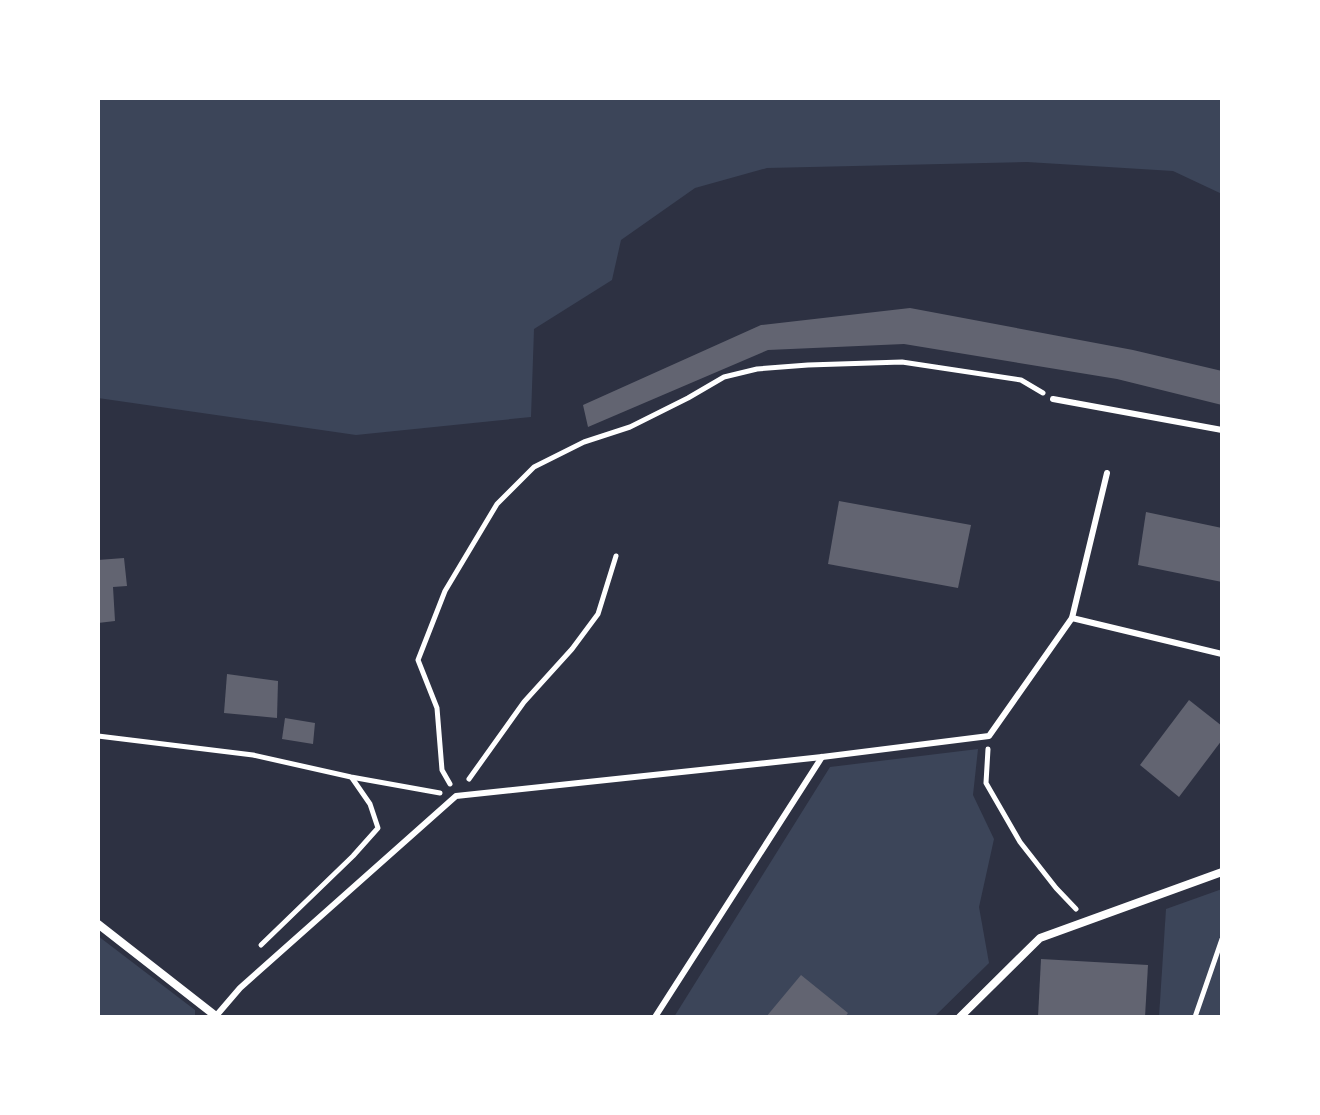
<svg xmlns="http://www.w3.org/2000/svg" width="1320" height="1115" font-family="Commissioner,sans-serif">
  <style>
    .green { fill: #3c4559 }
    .building { fill: #626471 }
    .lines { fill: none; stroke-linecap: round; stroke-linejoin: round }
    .path { stroke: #fff; stroke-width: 5 }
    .service { stroke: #fff; stroke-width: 6 }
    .minor { stroke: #fff; stroke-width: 8 }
  </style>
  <rect width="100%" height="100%" fill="#2d3142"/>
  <g class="green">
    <path d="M98,98H1222V194L1173,171L1027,162L767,168L695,188L621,240L612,280L534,329L531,417L356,435L98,398Z"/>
    <path d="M978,749L973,795L994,839L979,907L989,963L934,1017H674L830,767Z"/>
    <path d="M1222,889V1017H1159L1166,909Z"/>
    <path d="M98,936L195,1010V1017H98Z"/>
  </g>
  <g class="building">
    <path d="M910,308L1133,350L1222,371V405L1117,379L904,344L768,350L588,427L583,405L761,325Z"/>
    <path d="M839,501L971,525L958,588L828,564Z"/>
    <path d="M1146,512L1222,528V582L1138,565Z"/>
    <path d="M124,558L127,586L113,587L115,621L98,623V560Z"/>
    <path d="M227,674L278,681L277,718L224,713Z"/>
    <path d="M1189,700L1222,726V740L1179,797L1140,765Z"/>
    <path d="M285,718L315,723L313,744L282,739Z"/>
    <path d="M1041,959L1148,965L1145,1017H1038Z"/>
    <path d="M801,975L848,1013L845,1017H766Z"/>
  </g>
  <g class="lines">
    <g class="path">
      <path d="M98,736L253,755L351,777L440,793"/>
      <path d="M988,749L986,783L1020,842L1056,888L1076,909"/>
      <path d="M469,779L524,702L572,649L598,614L616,556"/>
      <path d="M450,784L442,770L437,708L418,660L445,591L497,504L534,467L584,442L630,427L688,398L724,377L757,369L808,365L902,362L1021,380L1043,393"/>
      <path d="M261,945L353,856L378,828L370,804L352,778"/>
      <path d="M1195,1017L1222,939"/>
    </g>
    <g class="service">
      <path d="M1053,399L1222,430"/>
      <path d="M1072,618L1222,654"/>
      <path d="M216,1016L240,988L456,796L822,757L989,736L1072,618L1107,473"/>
      <path d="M655,1017L822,757"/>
    </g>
    <g class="minor">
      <path d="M98,924L217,1017"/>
      <path d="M960,1017L1040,938L1222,872"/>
    </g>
  </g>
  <rect width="1320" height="1115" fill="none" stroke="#ffffff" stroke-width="200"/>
</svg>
